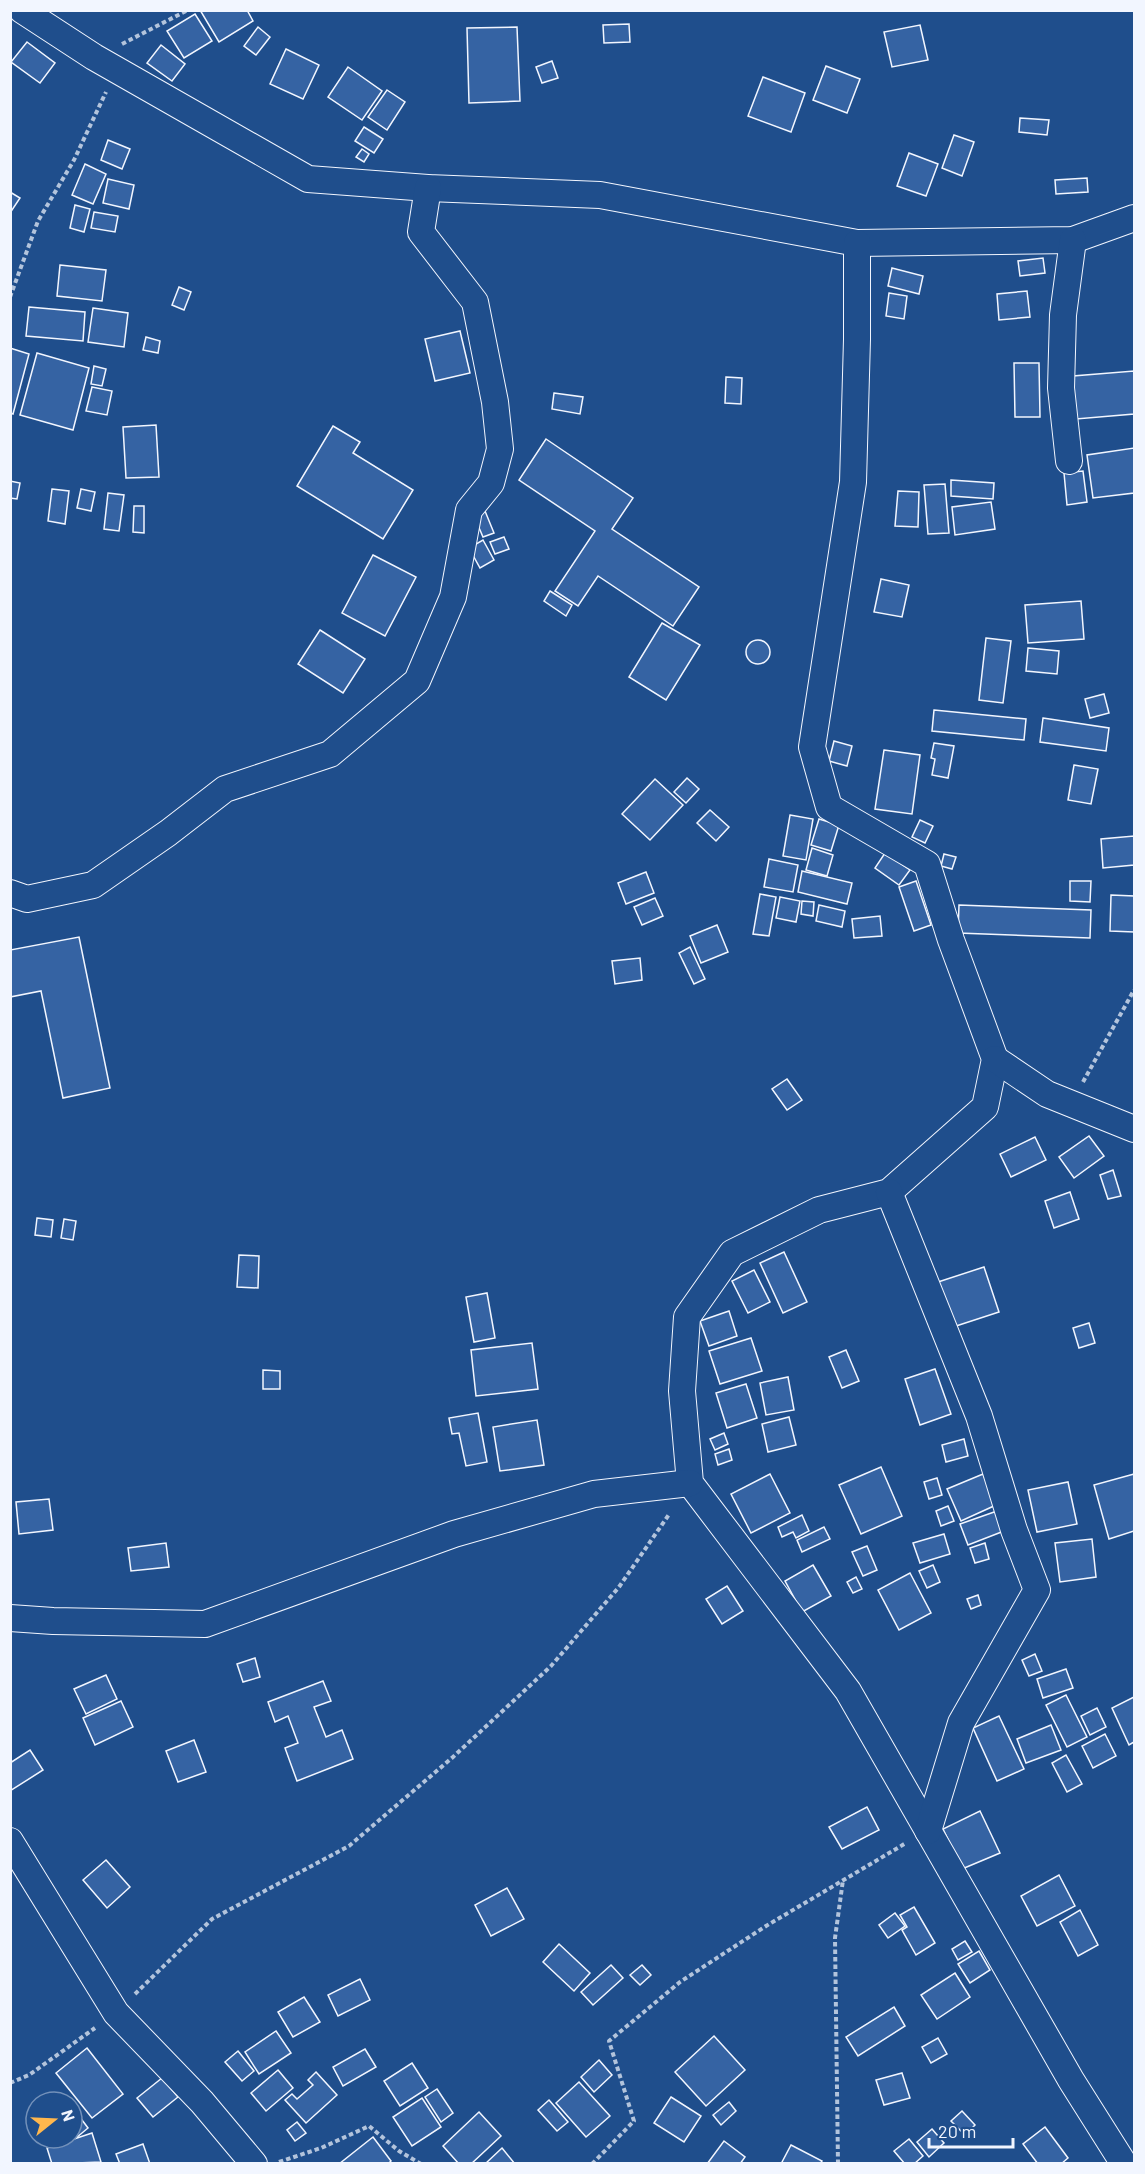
<svg xmlns="http://www.w3.org/2000/svg" width="1145" height="2174" font-family="Barlow,sans-serif">
  <style>
    .building { fill: #3563a3; stroke: #f2f6ff; stroke-width: 1.5 }
    .lines { fill: none; stroke-linecap: round; stroke-linejoin: round }
    .street-casing { stroke: #f2f6ff; stroke-width: 28 }
    .path { stroke: #b3c4dc; stroke-width: 4; stroke-dasharray: 4.5 3; stroke-linecap: butt }
    .street { stroke: #1f4e8c; stroke-width: 26 }
  </style>
  <rect width="100%" height="100%" fill="#1f4e8c"/>
  <g class="building">
    <path d="M200,10H247L253,21L219,42Z"/>
    <path d="M195,14L212,41L184,58L167,31Z"/>
    <path d="M629,24L630,42L604,43L603,25Z"/>
    <path d="M920,25L928,60L892,67L884,32Z"/>
    <path d="M258,27L270,37L256,55L244,46Z"/>
    <path d="M517,27L520,101L469,103L467,28Z"/>
    <path d="M27,42L55,63L40,83L11,62Z"/>
    <path d="M161,45L185,64L172,81L147,63Z"/>
    <path d="M286,49L319,65L303,99L270,84Z"/>
    <path d="M552,61L558,78L542,83L536,67Z"/>
    <path d="M826,66L860,79L847,113L813,100Z"/>
    <path d="M348,67L382,91L362,120L328,97Z"/>
    <path d="M763,77L805,93L791,132L748,116Z"/>
    <path d="M387,90L405,102L387,130L368,117Z"/>
    <path d="M1020,118L1049,120L1047,135L1019,132Z"/>
    <path d="M364,127L383,139L374,153L355,141Z"/>
    <path d="M954,135L974,142L962,176L942,168Z"/>
    <path d="M108,140L130,149L122,169L101,160Z"/>
    <path d="M362,149L369,154L364,162L356,157Z"/>
    <path d="M909,153L938,164L926,196L897,186Z"/>
    <path d="M85,164L106,174L93,204L72,195Z"/>
    <path d="M1087,178L1088,192L1056,194L1055,180Z"/>
    <path d="M108,179L134,185L129,209L103,203Z"/>
    <path d="M10,192L20,198L10,213Z"/>
    <path d="M75,205L90,209L84,232L70,228Z"/>
    <path d="M94,212L118,216L115,232L91,228Z"/>
    <path d="M1043,258L1045,273L1020,276L1018,261Z"/>
    <path d="M60,265L106,270L102,301L57,296Z"/>
    <path d="M892,268L923,276L919,294L888,286Z"/>
    <path d="M179,287L191,292L184,310L172,305Z"/>
    <path d="M1027,291L1030,317L999,320L997,294Z"/>
    <path d="M889,293L907,296L904,319L886,316Z"/>
    <path d="M29,307L85,312L83,341L26,336Z"/>
    <path d="M93,308L128,313L124,347L88,342Z"/>
    <path d="M460,331L470,373L435,381L425,339Z"/>
    <path d="M146,337L160,341L158,353L143,350Z"/>
    <path d="M10,348L29,354L13,414L10,413Z"/>
    <path d="M37,353L89,368L73,430L20,415Z"/>
    <path d="M1014,363H1039L1040,417H1015Z"/>
    <path d="M94,366L106,369L102,386L91,384Z"/>
    <path d="M1134,371V414L1076,419L1073,376Z"/>
    <path d="M726,377L742,378L741,404L725,403Z"/>
    <path d="M92,387L112,391L107,415L86,411Z"/>
    <path d="M554,393L583,397L580,414L552,409Z"/>
    <path d="M156,425L159,477L126,478L123,427Z"/>
    <path d="M333,426L360,442L353,453L413,490L383,539L297,486Z"/>
    <path d="M546,439L633,498L612,529L699,587L673,626L598,576L578,606L555,591L595,531L519,480Z"/>
    <path d="M1134,448V493L1093,498L1087,455Z"/>
    <path d="M1083,471L1087,502L1067,505L1064,473Z"/>
    <path d="M951,480L994,483L993,499L951,496Z"/>
    <path d="M10,481L20,483L17,499L10,498Z"/>
    <path d="M945,484L949,533L928,534L924,485Z"/>
    <path d="M52,489L69,491L65,524L48,521Z"/>
    <path d="M81,489L95,492L91,511L77,508Z"/>
    <path d="M898,491L919,492L918,527L895,526Z"/>
    <path d="M108,493L124,495L119,531L104,529Z"/>
    <path d="M991,502L995,529L955,535L952,507Z"/>
    <path d="M134,506H144V533L133,532Z"/>
    <path d="M485,511L494,533L483,537L474,516Z"/>
    <path d="M504,537L509,549L495,554L490,542Z"/>
    <path d="M483,540L494,560L480,568L469,548Z"/>
    <path d="M373,555L416,577L385,636L342,613Z"/>
    <path d="M881,579L909,585L902,617L874,612Z"/>
    <path d="M550,591L572,605L566,616L544,601Z"/>
    <path d="M1081,601L1084,639L1028,643L1025,605Z"/>
    <path d="M662,623L700,645L666,700L629,677Z"/>
    <path d="M320,630L365,659L343,693L298,664Z"/>
    <path d="M986,638L1011,641L1003,703L979,700Z"/>
    <circle cx="758" cy="652" r="12"/>
    <path d="M1028,648L1059,651L1057,674L1026,671Z"/>
    <path d="M1104,694L1109,713L1090,718L1085,699Z"/>
    <path d="M934,710L1026,719L1024,740L932,731Z"/>
    <path d="M1043,718L1109,728L1106,751L1040,742Z"/>
    <path d="M834,741L852,746L847,766L829,761Z"/>
    <path d="M934,743L954,746L948,778L932,775L935,759L931,758Z"/>
    <path d="M884,750L920,755L912,814L875,809Z"/>
    <path d="M1074,765L1098,769L1091,804L1068,800Z"/>
    <path d="M687,778L699,789L686,803L674,792Z"/>
    <path d="M655,779L683,805L650,840L622,814Z"/>
    <path d="M710,810L729,827L716,841L697,823Z"/>
    <path d="M790,815L813,819L806,860L783,856Z"/>
    <path d="M819,819L839,825L831,851L811,845Z"/>
    <path d="M920,820L933,826L925,843L912,837Z"/>
    <path d="M1134,836V865L1103,868L1101,839Z"/>
    <path d="M812,848L833,855L827,876L806,870Z"/>
    <path d="M885,853L910,870L899,885L875,868Z"/>
    <path d="M944,854L956,857L952,869L941,866Z"/>
    <path d="M769,859L798,865L793,892L764,887Z"/>
    <path d="M802,871L852,883L847,904L798,892Z"/>
    <path d="M646,872L654,893L626,904L618,883Z"/>
    <path d="M916,881L931,925L914,931L899,887Z"/>
    <path d="M1070,881H1091L1090,902L1070,901Z"/>
    <path d="M760,894L776,897L769,936L753,934Z"/>
    <path d="M1111,895L1134,896V932L1110,931Z"/>
    <path d="M780,897L800,901L796,922L776,918Z"/>
    <path d="M655,898L663,916L642,925L634,907Z"/>
    <path d="M802,901L814,902L813,916L801,914Z"/>
    <path d="M819,905L845,911L842,927L816,921Z"/>
    <path d="M959,905L1091,910L1090,938L958,933Z"/>
    <path d="M880,916L882,936L854,938L852,919Z"/>
    <path d="M717,925L728,952L701,963L690,936Z"/>
    <path d="M79,937L110,1088L63,1098L41,991L10,997V950Z"/>
    <path d="M690,947L705,979L694,984L679,953Z"/>
    <path d="M640,958L642,980L615,984L612,961Z"/>
    <path d="M787,1079L802,1100L787,1110L772,1089Z"/>
    <path d="M1089,1136L1104,1156L1074,1178L1059,1157Z"/>
    <path d="M1035,1137L1046,1160L1011,1177L1000,1154Z"/>
    <path d="M1113,1170L1121,1196L1108,1199L1100,1175Z"/>
    <path d="M1070,1192L1079,1219L1054,1228L1045,1201Z"/>
    <path d="M37,1218L53,1220L51,1237L35,1235Z"/>
    <path d="M64,1219L76,1221L73,1240L61,1238Z"/>
    <path d="M784,1252L807,1302L783,1313L760,1263Z"/>
    <path d="M239,1255L259,1256L258,1288L237,1287Z"/>
    <path d="M984,1267L999,1312L953,1327L938,1282Z"/>
    <path d="M754,1270L770,1302L748,1313L732,1281Z"/>
    <path d="M487,1293L495,1338L474,1342L466,1297Z"/>
    <path d="M729,1311L737,1336L709,1346L700,1321Z"/>
    <path d="M1089,1323L1095,1343L1079,1348L1073,1328Z"/>
    <path d="M751,1338L762,1371L720,1384L709,1351Z"/>
    <path d="M532,1343L538,1389L476,1396L471,1350Z"/>
    <path d="M846,1350L859,1381L842,1388L829,1357Z"/>
    <path d="M935,1369L951,1414L920,1425L905,1379Z"/>
    <path d="M263,1370L280,1371V1389H263Z"/>
    <path d="M788,1377L794,1410L766,1415L760,1383Z"/>
    <path d="M746,1384L757,1418L727,1428L716,1393Z"/>
    <path d="M478,1413L487,1462L466,1466L459,1433L452,1434L449,1418Z"/>
    <path d="M789,1417L796,1445L768,1452L762,1424Z"/>
    <path d="M537,1420L544,1465L500,1471L493,1427Z"/>
    <path d="M724,1433L728,1444L715,1450L710,1439Z"/>
    <path d="M964,1439L968,1456L946,1462L942,1445Z"/>
    <path d="M729,1449L732,1460L718,1465L715,1454Z"/>
    <path d="M881,1467L902,1516L861,1534L839,1485Z"/>
    <path d="M770,1474L790,1513L751,1533L731,1494Z"/>
    <path d="M983,1474L996,1505L961,1521L947,1489Z"/>
    <path d="M1134,1474V1531L1109,1539L1094,1485Z"/>
    <path d="M937,1478L942,1495L929,1499L924,1482Z"/>
    <path d="M1068,1482L1077,1524L1037,1532L1028,1490Z"/>
    <path d="M49,1499L53,1530L19,1534L16,1502Z"/>
    <path d="M948,1506L954,1521L941,1526L936,1511Z"/>
    <path d="M997,1511L1004,1531L968,1545L960,1524Z"/>
    <path d="M802,1515L809,1531L796,1538L793,1532L782,1537L778,1527Z"/>
    <path d="M824,1527L830,1539L802,1552L797,1540Z"/>
    <path d="M944,1534L950,1554L920,1563L913,1543Z"/>
    <path d="M1092,1539L1096,1577L1060,1582L1055,1543Z"/>
    <path d="M166,1543L169,1567L131,1571L128,1548Z"/>
    <path d="M985,1543L989,1559L975,1563L970,1548Z"/>
    <path d="M867,1546L877,1570L863,1576L852,1552Z"/>
    <path d="M813,1565L831,1596L802,1612L785,1581Z"/>
    <path d="M933,1565L940,1582L927,1588L919,1571Z"/>
    <path d="M910,1573L931,1613L899,1630L878,1590Z"/>
    <path d="M856,1577L862,1589L853,1593L847,1582Z"/>
    <path d="M727,1586L743,1611L722,1624L706,1599Z"/>
    <path d="M978,1595L981,1605L971,1609L967,1599Z"/>
    <path d="M1035,1654L1042,1671L1029,1676L1022,1660Z"/>
    <path d="M255,1658L260,1677L243,1682L237,1664Z"/>
    <path d="M1066,1669L1073,1688L1043,1698L1037,1679Z"/>
    <path d="M106,1675L117,1699L86,1714L74,1689Z"/>
    <path d="M323,1681L331,1701L314,1707L326,1737L342,1730L353,1759L297,1781L285,1748L298,1743L288,1716L275,1722L268,1702Z"/>
    <path d="M1066,1695L1087,1737L1067,1747L1046,1705Z"/>
    <path d="M1134,1697V1742L1129,1745L1112,1708Z"/>
    <path d="M121,1701L133,1727L95,1745L83,1718Z"/>
    <path d="M1097,1708L1106,1727L1090,1735L1081,1716Z"/>
    <path d="M999,1716L1024,1769L997,1781L973,1728Z"/>
    <path d="M1051,1725L1061,1750L1026,1763L1017,1739Z"/>
    <path d="M1105,1734L1116,1756L1093,1768L1082,1746Z"/>
    <path d="M194,1740L206,1772L178,1782L166,1751Z"/>
    <path d="M30,1750L43,1770L10,1791V1763Z"/>
    <path d="M1066,1755L1082,1784L1067,1792L1052,1763Z"/>
    <path d="M867,1807L879,1830L842,1849L829,1827Z"/>
    <path d="M980,1811L1000,1853L962,1869L943,1829Z"/>
    <path d="M106,1860L130,1887L107,1908L83,1880Z"/>
    <path d="M1059,1875L1075,1906L1037,1926L1021,1896Z"/>
    <path d="M507,1888L524,1919L491,1936L475,1905Z"/>
    <path d="M914,1907L935,1943L916,1955L902,1930L907,1927L900,1915Z"/>
    <path d="M1080,1910L1098,1945L1078,1956L1060,1922Z"/>
    <path d="M895,1913L905,1926L888,1938L879,1925Z"/>
    <path d="M965,1941L972,1952L958,1960L952,1949Z"/>
    <path d="M559,1944L590,1973L574,1991L543,1962Z"/>
    <path d="M979,1951L990,1970L970,1983L958,1964Z"/>
    <path d="M611,1965L623,1978L593,2005L581,1992Z"/>
    <path d="M642,1965L651,1975L640,1985L630,1975Z"/>
    <path d="M955,1973L970,1997L937,2019L921,1995Z"/>
    <path d="M360,1979L370,2000L338,2016L328,1995Z"/>
    <path d="M304,1997L320,2022L293,2037L278,2012Z"/>
    <path d="M894,2007L905,2026L858,2056L846,2037Z"/>
    <path d="M276,2031L291,2053L259,2074L245,2052Z"/>
    <path d="M714,2036L745,2070L706,2106L675,2072Z"/>
    <path d="M938,2038L947,2054L931,2063L922,2047Z"/>
    <path d="M87,2048L123,2094L92,2118L56,2073Z"/>
    <path d="M365,2049L376,2067L343,2086L333,2067Z"/>
    <path d="M238,2051L254,2071L242,2081L225,2062Z"/>
    <path d="M599,2060L612,2075L594,2092L581,2077Z"/>
    <path d="M412,2063L428,2088L400,2106L384,2081Z"/>
    <path d="M278,2070L293,2088L266,2111L251,2093Z"/>
    <path d="M316,2072L337,2095L306,2123L285,2100L292,2094L297,2099L313,2085L308,2080Z"/>
    <path d="M902,2073L910,2098L884,2105L876,2080Z"/>
    <path d="M162,2078L178,2097L153,2117L137,2098Z"/>
    <path d="M579,2082L610,2116L586,2137L556,2103Z"/>
    <path d="M437,2089L453,2113L441,2122L425,2097Z"/>
    <path d="M671,2097L701,2116L684,2142L654,2123Z"/>
    <path d="M422,2098L441,2127L412,2146L393,2117Z"/>
    <path d="M549,2100L568,2122L557,2131L538,2110Z"/>
    <path d="M729,2102L736,2111L721,2125L713,2115Z"/>
    <path d="M962,2111L975,2125L965,2135L951,2121Z"/>
    <path d="M76,2112L88,2128L76,2138L72,2133V2115Z"/>
    <path d="M479,2112L501,2136L471,2164H459L443,2146Z"/>
    <path d="M297,2122L306,2133L295,2141L287,2130Z"/>
    <path d="M1045,2127L1068,2158L1061,2164H1038L1023,2144Z"/>
    <path d="M932,2129L944,2143L929,2157L917,2142Z"/>
    <path d="M92,2133L101,2162L52,2164L47,2148Z"/>
    <path d="M373,2137L391,2161L388,2164H339Z"/>
    <path d="M909,2139L923,2156L914,2164H905L894,2151Z"/>
    <path d="M724,2141L745,2157L740,2164H707Z"/>
    <path d="M143,2144L150,2164H120L116,2154Z"/>
    <path d="M791,2145L822,2161L820,2164H781Z"/>
    <path d="M502,2148L515,2164H485Z"/>
  </g>
  <g class="lines">
    <defs>
      <g id="street">
        <path d="M22,10L94,57L308,179L428,188L600,195L857,243L1073,240L1134,218"/>
        <path d="M857,243V339L853,482L812,747L829,807L927,864L951,940L995,1059L985,1107L889,1192L819,1210L732,1253L687,1317L682,1391L690,1483L848,1691L1071,2080L1124,2164"/>
        <path d="M1069,461L1061,388L1063,315L1073,240"/>
        <path d="M10,893L27,899L93,885L168,833L225,789L330,754L417,681L453,597L469,510L491,483L500,449L495,402L475,302L421,232L428,188"/>
        <path d="M995,1059L1047,1094L1134,1129"/>
        <path d="M889,1192L979,1416L1014,1530L1037,1590L961,1723L928,1831"/>
        <path d="M10,1618L53,1621L205,1624L454,1534L594,1494L690,1483"/>
        <path d="M10,1841L116,2013L202,2102L254,2164"/>
      </g>
    </defs>
    <use href="#street" class="street-casing"/>
    <g class="path">
      <path d="M122,44L188,10"/>
      <path d="M10,297L38,221L74,160L106,92"/>
      <path d="M1083,1082L1134,990"/>
      <path d="M135,1994L212,1919L349,1846L453,1757L551,1666L619,1587L670,1513"/>
      <path d="M10,2083L29,2075L95,2028"/>
      <path d="M279,2162L321,2148L369,2126L399,2151L421,2164"/>
      <path d="M592,2164L634,2121L609,2041L680,1982L766,1926L906,1843"/>
      <path d="M838,2164L835,1938L843,1880"/>
    </g>
    <use href="#street" class="street"/>
  </g>
  <rect width="1145" height="2174" fill="none" stroke="#f2f6ff" stroke-width="24"/>
  <g transform="translate(54 2120) rotate(72)"><circle r="28" fill="#1f4e8c" stroke="#7391ba" stroke-width="1.5"/>
  <path d="M0-4.5L10 22L0 15L-10 22Z" fill="#ffb74d"/>
  <text y="-9" font-size="16" font-weight="bold" text-anchor="middle" fill="#f2f6ff">N</text>
  </g>
  <path d="M929 2138v9h84v-9" fill="none" stroke="#f2f6ff" stroke-width="3"/>
  <text x="938" y="2138" font-size="18" fill="#f2f6ff" stroke="#1f4e8c" stroke-width="4.5" paint-order="stroke">20 m</text>
</svg>
